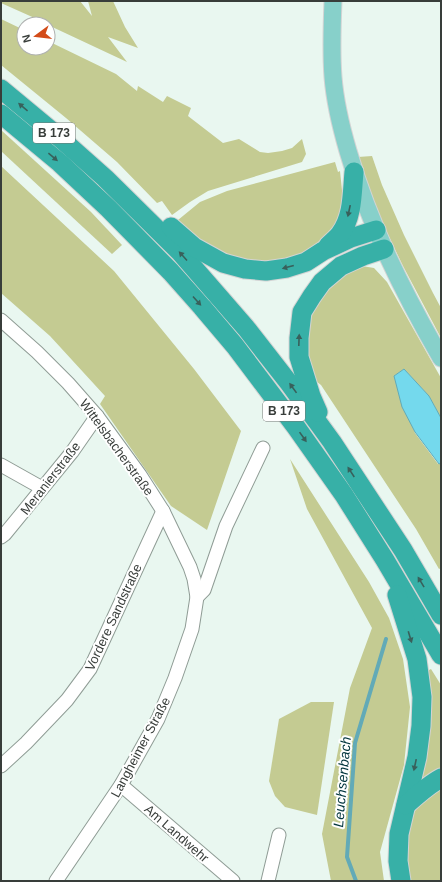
<svg xmlns="http://www.w3.org/2000/svg" width="442" height="882" font-family="Helvetica,sans-serif">
  <style>
    .green { fill: #c4cb92 }
    .water { fill: #74d9ed; stroke: #62aab7 }
    .lines { fill: none; stroke-linecap: round; stroke-linejoin: round }
    .stream { stroke: #62aab7; stroke-width: 4 }
    .minor-casing { stroke: #8f9c95; stroke-width: 15 }
    .major-casing { stroke: #d3d4d4; stroke-width: 19 }
    .highway-casing { stroke: #d3d4d4; stroke-width: 21 }
    .minor { stroke: #fff; stroke-width: 13 }
    .major { stroke: #87d0ca; stroke-width: 17 }
    .highway { stroke: #37b0a7; stroke-width: 19 }
    .oneway { fill: #38605b }
    .labels { text-anchor: middle; stroke-width: 4; stroke-linejoin: round; paint-order: stroke }
    .shield { fill: #fff; stroke: #747775; stroke-width: 1 }
    .shield-label { font-size: 12px; font-weight: bold; fill: #383d3a }
    .street-label { font-size: 13px; fill: #383d3a; stroke: #fff }
    .water-label { font-size: 14px; font-style: italic; fill: #03363e; stroke: #fff }
  </style>
  <rect width="100%" height="100%" fill="#e9f7f0"/>
  <g class="green">
    <path d="M1,1H80L92,16L88,1H113L125,27L138,48L108,37L127,62L48,25V24L1,3Z"/>
    <path d="M1,19L24,30V48H48V41L116,74L137,91L138,86L163,102L167,96L191,108L188,116L223,143L239,139L260,152L268,153L282,151L292,148L302,139L306,154L302,162L208,191L190,202L172,215L162,201L157,203L117,162L66,118L1,65Z"/>
    <path d="M1,130L91,212L122,245L112,254L1,151Z"/>
    <path d="M372,156L382,185L404,235L433,293L441,308V338L403,266L381,220L358,157Z"/>
    <path d="M335,162L338,172L340,171L343,200L340,214L335,226L324,239L311,250L292,260L254,264L218,253L195,237L178,220L200,202L227,191Z"/>
    <path d="M1,166L114,271L194,369L241,431L207,530L171,506L100,404L105,396L50,336L1,293Z"/>
    <path d="M356,265L374,268L387,282L441,378V418L429,396L404,369L394,376L415,433L438,464L441,463V568L439,569L416,529L321,385L312,378L304,353V325L314,301Z"/>
    <path d="M290,459L369,582L389,618L403,659L410,707L404,765L380,852L384,881H331L322,834L350,688L372,628L307,509Z"/>
    <path d="M431,669L441,685V773L420,784L427,671Z"/>
    <path d="M311,702H334L317,815L285,807L275,796L269,781L279,719Z"/>
    <path d="M441,788V881H410C407,856 403,823 421,802C426,797 435,792 441,788Z"/>
  </g>
  <path class="water" d="M404,369L429,396L441,418V463L439,464L415,432L402,407L394,376Z"/>
  <g class="lines">
    <path class="stream" d="M356,881L347,857L355,743L386,639"/>
    <defs>
      <g id="minor">
        <path d="M1,320L37,352L68,383L97,416L140,475L163,511L190,567L194,579L197,597L192,629L175,678L158,719L121,785L56,881"/>
        <path d="M1,465L42,488"/>
        <path d="M1,537L5,534L72,452L97,416"/>
        <path d="M197,597L204,590L226,526L263,448"/>
        <path d="M1,766L26,743L67,700L90,669L163,511"/>
        <path d="M121,785L233,881"/>
        <path d="M268,881L279,835"/>
      </g>
      <path id="major" d="M333,1C332,26 331,52 333,77C335,102 341,127 348,151C369,224 403,292 441,358"/>
      <g id="highway">
        <path d="M1,89L60,138L105,178L180,252L246,328L289,383L332,442L403,550L441,615"/>
        <path d="M1,114L60,163L108,208L171,272L202,307L235,346L296,427L344,495L385,560L441,655"/>
        <path d="M171,227L194,247L223,263L245,269L266,271L287,268L306,262L323,251L351,238L376,230"/>
        <path d="M328,246C332,242 337,238 340,234C353,217 352,193 354,172"/>
        <path d="M318,412L311,396L299,357V338L302,312L312,296L322,282L341,266L363,256L384,249"/>
        <path d="M397,595L417,659L422,697L421,726L417,757L399,834L398,861L401,881"/>
        <path d="M406,805C417,795 428,785 441,778"/>
      </g>
    </defs>
    <use href="#minor" class="minor-casing"/>
    <use href="#major" class="major-casing"/>
    <use href="#highway" class="highway-casing"/>
    <use href="#minor" class="minor"/>
    <use href="#major" class="major"/>
    <use href="#highway" class="highway"/>
  </g>
  <defs><path id="oneway-solid" d="M-6-.8H1V-3.2L6.5 0L1 3.2V.8H-6Z"/></defs>
  <g class="oneway">
    <use href="#oneway-solid" transform="translate(23 107) rotate(-140)"/>
    <use href="#oneway-solid" transform="translate(53 157) rotate(40)"/>
    <use href="#oneway-solid" transform="translate(349 211) rotate(102)"/>
    <use href="#oneway-solid" transform="translate(183 256) rotate(-132)"/>
    <use href="#oneway-solid" transform="translate(288 267) rotate(165)"/>
    <use href="#oneway-solid" transform="translate(197 301) rotate(48)"/>
    <use href="#oneway-solid" transform="translate(299 340) rotate(-88)"/>
    <use href="#oneway-solid" transform="translate(293 388) rotate(-126)"/>
    <use href="#oneway-solid" transform="translate(303 437) rotate(55)"/>
    <use href="#oneway-solid" transform="translate(351 472) rotate(-123)"/>
    <use href="#oneway-solid" transform="translate(421 582) rotate(-121)"/>
    <use href="#oneway-solid" transform="translate(410 637) rotate(73)"/>
    <use href="#oneway-solid" transform="translate(415 765) rotate(102)"/>
  </g>
  <g class="labels">
    <g class="shield">
      <rect x="33" y="123" width="42" height="20" rx="3"/>
      <rect x="263" y="401" width="42" height="20" rx="3"/>
    </g>
    <g class="shield-label">
      <text x="54" y="137">B 173</text>
      <text x="284" y="415">B 173</text>
    </g>
    <g class="street-label">
      <text transform="translate(117 447) rotate(54)" y="5">Wittelsbacherstraße</text>
      <text transform="translate(50 478) rotate(-52)" y="5">Meranierstraße</text>
      <text transform="translate(113 617) rotate(-65)" y="5">Vordere Sandstraße</text>
      <text transform="translate(140 747) rotate(-62)" y="5">Langheimer Straße</text>
      <text transform="translate(177 833) rotate(41)" y="5">Am Landwehr</text>
    </g>
    <g class="water-label">
      <text transform="translate(342 782) rotate(-85)" y="5">Leuchsenbach</text>
    </g>
  </g>
  <rect width="442" height="882" fill="none" stroke="#383d3a" stroke-width="4"/>
  <g transform="translate(36 36) rotate(255)"><circle r="19" fill="#ffffff" stroke="#afb1b0"/>
  <path d="M0-3L7 15L0 10L-7 15Z" fill="#d34c19"/>
  <text y="-6" font-size="11" font-weight="bold" text-anchor="middle" fill="#383d3a">N</text>
  </g>
</svg>
